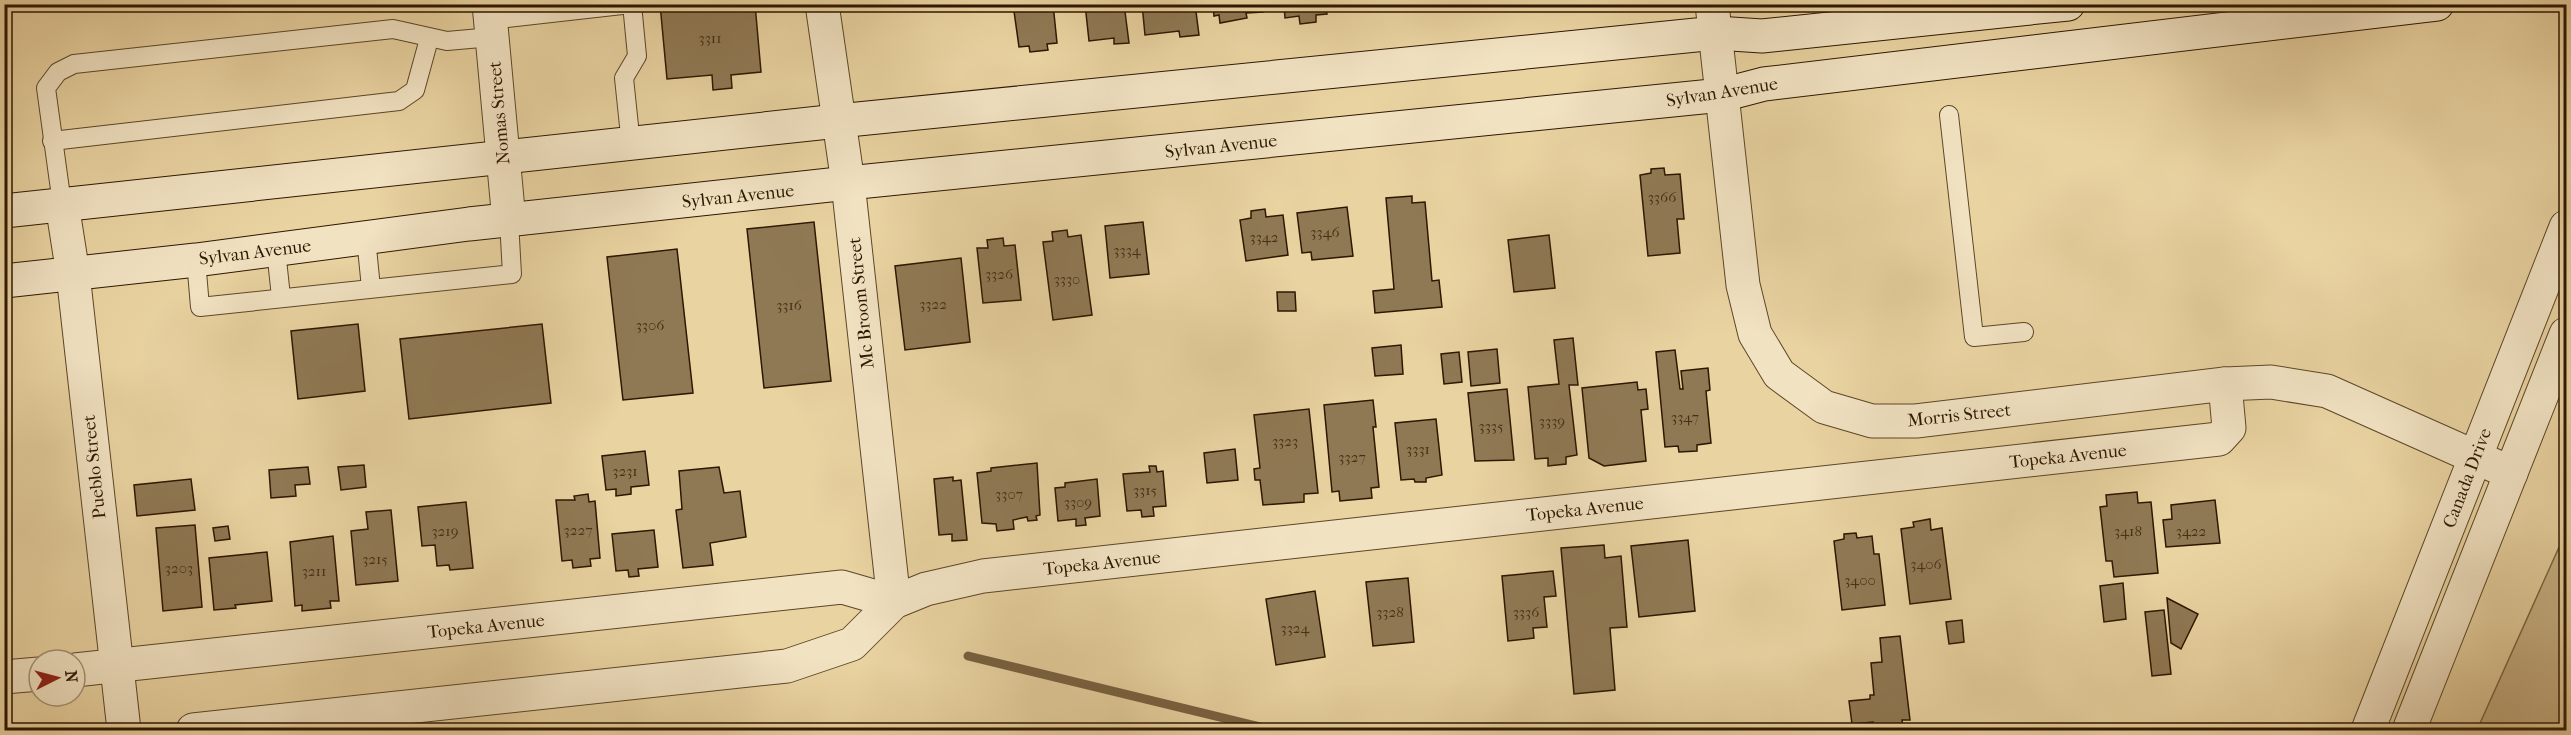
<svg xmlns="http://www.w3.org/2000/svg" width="2571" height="735" font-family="'IM FELL French Canon',serif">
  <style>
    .green { fill: #c9b386; stroke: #7b6543; stroke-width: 1.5 }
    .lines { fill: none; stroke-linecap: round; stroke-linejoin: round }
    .stream { stroke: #776140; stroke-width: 9 }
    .building { fill: #8f7954; stroke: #2d1700; stroke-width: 1.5 }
    .service-casing { stroke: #5c4628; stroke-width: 20 }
    .minor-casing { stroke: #5c4628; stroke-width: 35 }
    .tertiary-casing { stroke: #5c4628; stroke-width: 35 }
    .secondary-casing { stroke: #2d1700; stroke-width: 35 }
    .path { stroke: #2d1700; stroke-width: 4; stroke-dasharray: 1.5 3; stroke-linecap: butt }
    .service { stroke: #f1e2c2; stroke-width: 18 }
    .minor { stroke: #f1e2c2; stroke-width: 33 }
    .tertiary { stroke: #f1e2c2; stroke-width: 33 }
    .secondary { stroke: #f1e2c2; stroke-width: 33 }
    .labels { text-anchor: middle; stroke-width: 4.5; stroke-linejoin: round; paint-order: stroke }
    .number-label { font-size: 15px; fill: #463015 }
    .street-label { font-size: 18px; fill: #2d1700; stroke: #f1e2c2 }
  </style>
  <rect width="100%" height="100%" fill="#e9d3a1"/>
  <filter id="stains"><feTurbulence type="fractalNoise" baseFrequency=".00333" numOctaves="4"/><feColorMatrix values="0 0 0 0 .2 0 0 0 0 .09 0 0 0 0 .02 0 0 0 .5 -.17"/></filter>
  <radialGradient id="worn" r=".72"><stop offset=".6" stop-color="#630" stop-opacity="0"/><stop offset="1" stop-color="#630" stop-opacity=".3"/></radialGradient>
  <path class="green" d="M2566,531V730H2477L2564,536Z"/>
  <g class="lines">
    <path class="stream" d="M968,656L1273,730"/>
  </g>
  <g class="building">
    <path d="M4,4H31L32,8L4,10Z"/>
    <path d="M660,4H755L761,72L731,75L732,88L713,90L712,75L667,79Z"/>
    <path d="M1013,4H1053L1057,43L1047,44L1048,50L1030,52L1029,46L1019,47Z"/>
    <path d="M1085,4H1124L1129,43L1114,44V38L1089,41Z"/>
    <path d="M1142,4H1195L1199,35L1180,37L1179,31L1145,35Z"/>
    <path d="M1213,4H1262L1263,12L1246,13L1247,18L1220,23L1219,15L1214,16Z"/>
    <path d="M1284,4H1325L1327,14L1316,15V22L1300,24L1299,16L1285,18Z"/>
    <path d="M1664,168L1665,175L1680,174L1684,219H1677L1680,253L1648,256L1640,175L1651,173V169Z"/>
    <path d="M1412,196V203L1425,202L1432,281L1439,280L1442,307L1375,313L1373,291L1394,289L1386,198Z"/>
    <path d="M1347,207L1353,256L1312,260L1311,252L1302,253L1297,213Z"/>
    <path d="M1265,209L1266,217L1283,215L1288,255L1246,261L1240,220L1251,218V211Z"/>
    <path d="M814,222L831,381L764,388L747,229Z"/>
    <path d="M1143,222L1149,274L1110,278L1105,226Z"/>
    <path d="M1067,230L1068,237L1081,235L1092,315L1053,320L1043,242L1053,241L1052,232Z"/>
    <path d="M1549,235L1555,288L1514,292L1508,240Z"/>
    <path d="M1003,238L1004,246L1015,245L1021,300L983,303L977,248H988L987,240Z"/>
    <path d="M677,249L693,393L623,400L607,257Z"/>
    <path d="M961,258L970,342L905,350L895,266Z"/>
    <path d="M1277,292H1295L1296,311H1278Z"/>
    <path d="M358,324L365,391L298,399L291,331Z"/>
    <path d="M542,324L551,403L409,419L400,339Z"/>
    <path d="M1573,338L1578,385H1569L1577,455L1566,457V464L1548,466V458L1535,459L1528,387L1559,384L1554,340Z"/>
    <path d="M1401,345L1403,374L1375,376L1372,348Z"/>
    <path d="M1497,349L1500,383L1471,386L1468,352Z"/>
    <path d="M1675,350L1680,389H1683L1681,371L1708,368L1710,390L1706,391L1711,443L1697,445V451L1679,452L1678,446L1665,447L1656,352Z"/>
    <path d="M1459,352L1462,382L1444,384L1441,354Z"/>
    <path d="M1637,382L1638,390L1646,389L1648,409L1641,410L1646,461L1604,466L1589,458L1582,388Z"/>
    <path d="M1507,389L1514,460L1475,461L1468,393Z"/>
    <path d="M1373,400L1376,427H1373L1379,487L1371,488L1372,498L1340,501L1339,491L1332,492L1324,405Z"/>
    <path d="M1309,409L1318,493L1304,494V502L1263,505L1260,480H1255L1254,469L1260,468L1254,415Z"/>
    <path d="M1436,419L1442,475L1426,478V482H1415L1414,479L1401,480L1395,423Z"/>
    <path d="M1235,449L1238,480L1207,483L1204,453Z"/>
    <path d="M645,451L649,485L631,487V494L616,496V489L606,490L602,456Z"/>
    <path d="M1037,463L1040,515L1036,516L1037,520L1028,521L1027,517L1013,520L1014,529L997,531L996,524L982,523L977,473L991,471V468Z"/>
    <path d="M364,465L366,487L341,490L338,467Z"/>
    <path d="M1149,466H1156L1157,472L1163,471L1166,506L1153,507L1154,516L1142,517L1141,510L1127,511L1123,474L1150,472Z"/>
    <path d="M308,467L310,484L295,485L296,496L271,498L269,470Z"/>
    <path d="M719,467L724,493L740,491L746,537L710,543L713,565L683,568L676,510L682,509L679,471Z"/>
    <path d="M953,477V481L961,480L967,540L952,541V534L939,535L934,479Z"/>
    <path d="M191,479L195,510L137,516L134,485Z"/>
    <path d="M1097,479L1100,516L1085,518L1086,525L1076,526V519L1058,521L1055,488L1065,487V483Z"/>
    <path d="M2137,492L2138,503L2151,502L2158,573L2114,577L2112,561H2106L2100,507L2107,506L2106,495Z"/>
    <path d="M588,494L589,502L595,501L600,558L590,559L591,566L573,568L572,560L562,561L556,500H575L574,496Z"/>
    <path d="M2215,500L2220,543L2166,547L2163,520L2172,519L2171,505Z"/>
    <path d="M466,502L473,568L450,570L449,565L437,566L435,545L422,546L418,507Z"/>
    <path d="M391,510L398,581L356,585L351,531L368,529L366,512Z"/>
    <path d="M1930,519L1931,530L1942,528L1951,599L1910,604L1901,529L1914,527L1913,522Z"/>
    <path d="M195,525L202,607L163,611L156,528Z"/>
    <path d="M228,526L230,539L215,541L213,528Z"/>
    <path d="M654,530L658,567L638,569L639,576L629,577L628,570L616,571L612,534Z"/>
    <path d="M1856,533L1857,538L1872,536L1874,554H1879L1885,605L1842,610L1834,541L1844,539V534Z"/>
    <path d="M333,536L339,601H330L331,608L302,611V605L295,606L290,542Z"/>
    <path d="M1688,540L1695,611L1639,617L1631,546Z"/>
    <path d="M1604,545L1605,558L1621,556L1627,627L1610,628L1615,690L1574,694L1561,548Z"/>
    <path d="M267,552L272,601L235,605L236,608L214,610L209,558Z"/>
    <path d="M1553,571L1556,596L1544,597L1547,627L1533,628L1534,638L1508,641L1502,576Z"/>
    <path d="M1408,578L1414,642L1373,646L1366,582Z"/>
    <path d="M2123,583L2126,619L2104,622L2100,586Z"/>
    <path d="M1315,591L1325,657L1276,665L1266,599Z"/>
    <path d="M2167,598L2198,614L2181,649L2171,643Z"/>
    <path d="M2164,610L2171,674L2152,676L2145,612Z"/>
    <path d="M1962,620L1964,642L1949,644L1946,622Z"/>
    <path d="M1900,636L1910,720H1902L1903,726L1873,728V722L1852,724L1849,701L1870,699V695H1874L1871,663L1882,662L1880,638Z"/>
  </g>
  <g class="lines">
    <defs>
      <g id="service">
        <path d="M490,20L631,4"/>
        <path d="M1949,115L1974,337L2024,332"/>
        <path d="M52,141L399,101L415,90L429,39"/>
        <path d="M631,145L624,78L637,56L632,4"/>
        <path d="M62,204L46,88L58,72L74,64L393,29L447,41L492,37"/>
        <path d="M366,238L371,288"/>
        <path d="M276,250L281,297"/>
        <path d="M196,260L200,307L512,274L509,221"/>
      </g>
      <g id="minor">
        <path d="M489,4L509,221"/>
        <path d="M822,4L848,183L894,602"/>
        <path d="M1712,4L1743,285L1755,334L1779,374L1824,407L1872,421H1916L2225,384L2271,382L2327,391L2511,473"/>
        <path d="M62,204L73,274L124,730"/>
        <path d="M75,670L842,587L894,602"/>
        <path d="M4,677L39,674"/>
        <path d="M193,730L787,666L852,644L894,602L926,589L983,576L2219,439L2229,428L2225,384"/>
      </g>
      <g id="tertiary">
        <path d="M2368,730L2566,227"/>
        <path d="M2409,730L2566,334"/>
      </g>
      <g id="secondary">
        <path d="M4,211L838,121L1716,33L1762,36L2068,4"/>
        <path d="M4,281L196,260L469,224L848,183L1722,95L1764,84L2437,4"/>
      </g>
    </defs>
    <use href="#service" class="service-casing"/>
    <use href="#minor" class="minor-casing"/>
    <use href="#tertiary" class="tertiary-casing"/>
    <use href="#secondary" class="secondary-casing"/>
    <path class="path" d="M2562,730L2566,720"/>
    <use href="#service" class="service"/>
    <use href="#minor" class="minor"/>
    <use href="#tertiary" class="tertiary"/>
    <use href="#secondary" class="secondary"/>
  </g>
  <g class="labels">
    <g class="number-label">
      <text x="710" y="43">3311</text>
      <text x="1662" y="202">3366</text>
      <text x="1325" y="237">3346</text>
      <text x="1264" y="242">3342</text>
      <text x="1127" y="255">3334</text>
      <text x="999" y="279">3326</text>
      <text x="1067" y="284">3330</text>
      <text x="933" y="309">3322</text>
      <text x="789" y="310">3316</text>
      <text x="650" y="330">3306</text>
      <text x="1685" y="422">3347</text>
      <text x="1552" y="426">3339</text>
      <text x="1491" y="431">3335</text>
      <text x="1285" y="446">3323</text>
      <text x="1418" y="454">3331</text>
      <text x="1352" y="462">3327</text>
      <text x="625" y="476">3231</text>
      <text x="1145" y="495">3315</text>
      <text x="1009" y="499">3307</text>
      <text x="1078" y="507">3309</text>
      <text x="578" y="535">3227</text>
      <text x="445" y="536">3219</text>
      <text x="2128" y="536">3418</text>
      <text x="2191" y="536">3422</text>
      <text x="375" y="564">3215</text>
      <text x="1926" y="569">3406</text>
      <text x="179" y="573">3203</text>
      <text x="314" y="576">3211</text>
      <text x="1860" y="585">3400</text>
      <text x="1390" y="617">3328</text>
      <text x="1526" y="617">3336</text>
      <text x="1295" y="633">3324</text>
    </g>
    <g class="street-label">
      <text transform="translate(1722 92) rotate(-9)" y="6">Sylvan Avenue</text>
      <text transform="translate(499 113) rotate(-95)" y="6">Nomas Street</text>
      <text transform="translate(1221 146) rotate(-6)" y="6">Sylvan Avenue</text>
      <text transform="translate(738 196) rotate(-6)" y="6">Sylvan Avenue</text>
      <text transform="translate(255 252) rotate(-7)" y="6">Sylvan Avenue</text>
      <text transform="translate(861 303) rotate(-96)" y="6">Mc Broom Street</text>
      <text transform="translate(1959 415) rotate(-6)" y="6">Morris Street</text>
      <text transform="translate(2068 456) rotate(-6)" y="6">Topeka Avenue</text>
      <text transform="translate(94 467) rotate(-96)" y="6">Pueblo Street</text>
      <text transform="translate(2467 478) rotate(-69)" y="6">Canada Drive</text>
      <text transform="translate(1585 509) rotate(-6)" y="6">Topeka Avenue</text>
      <text transform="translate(1102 563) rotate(-6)" y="6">Topeka Avenue</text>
      <text transform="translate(486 626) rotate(-6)" y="6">Topeka Avenue</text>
    </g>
  </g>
  <rect width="2571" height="735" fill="none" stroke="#e9d3a1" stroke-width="24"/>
  <rect x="6" y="6" width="2559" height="723" fill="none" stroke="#2d1700" stroke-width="3"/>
  <rect x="12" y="12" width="2547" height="711" fill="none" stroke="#2d1700" stroke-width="1.5"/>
  <g transform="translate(57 678) rotate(84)"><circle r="28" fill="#f1e2c2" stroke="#a39174" stroke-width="1.5"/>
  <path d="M0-4.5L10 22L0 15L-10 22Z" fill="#8f2418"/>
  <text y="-9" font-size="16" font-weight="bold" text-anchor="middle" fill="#2d1700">N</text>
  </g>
  <rect width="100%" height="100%" filter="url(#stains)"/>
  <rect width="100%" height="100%" fill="url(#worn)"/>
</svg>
